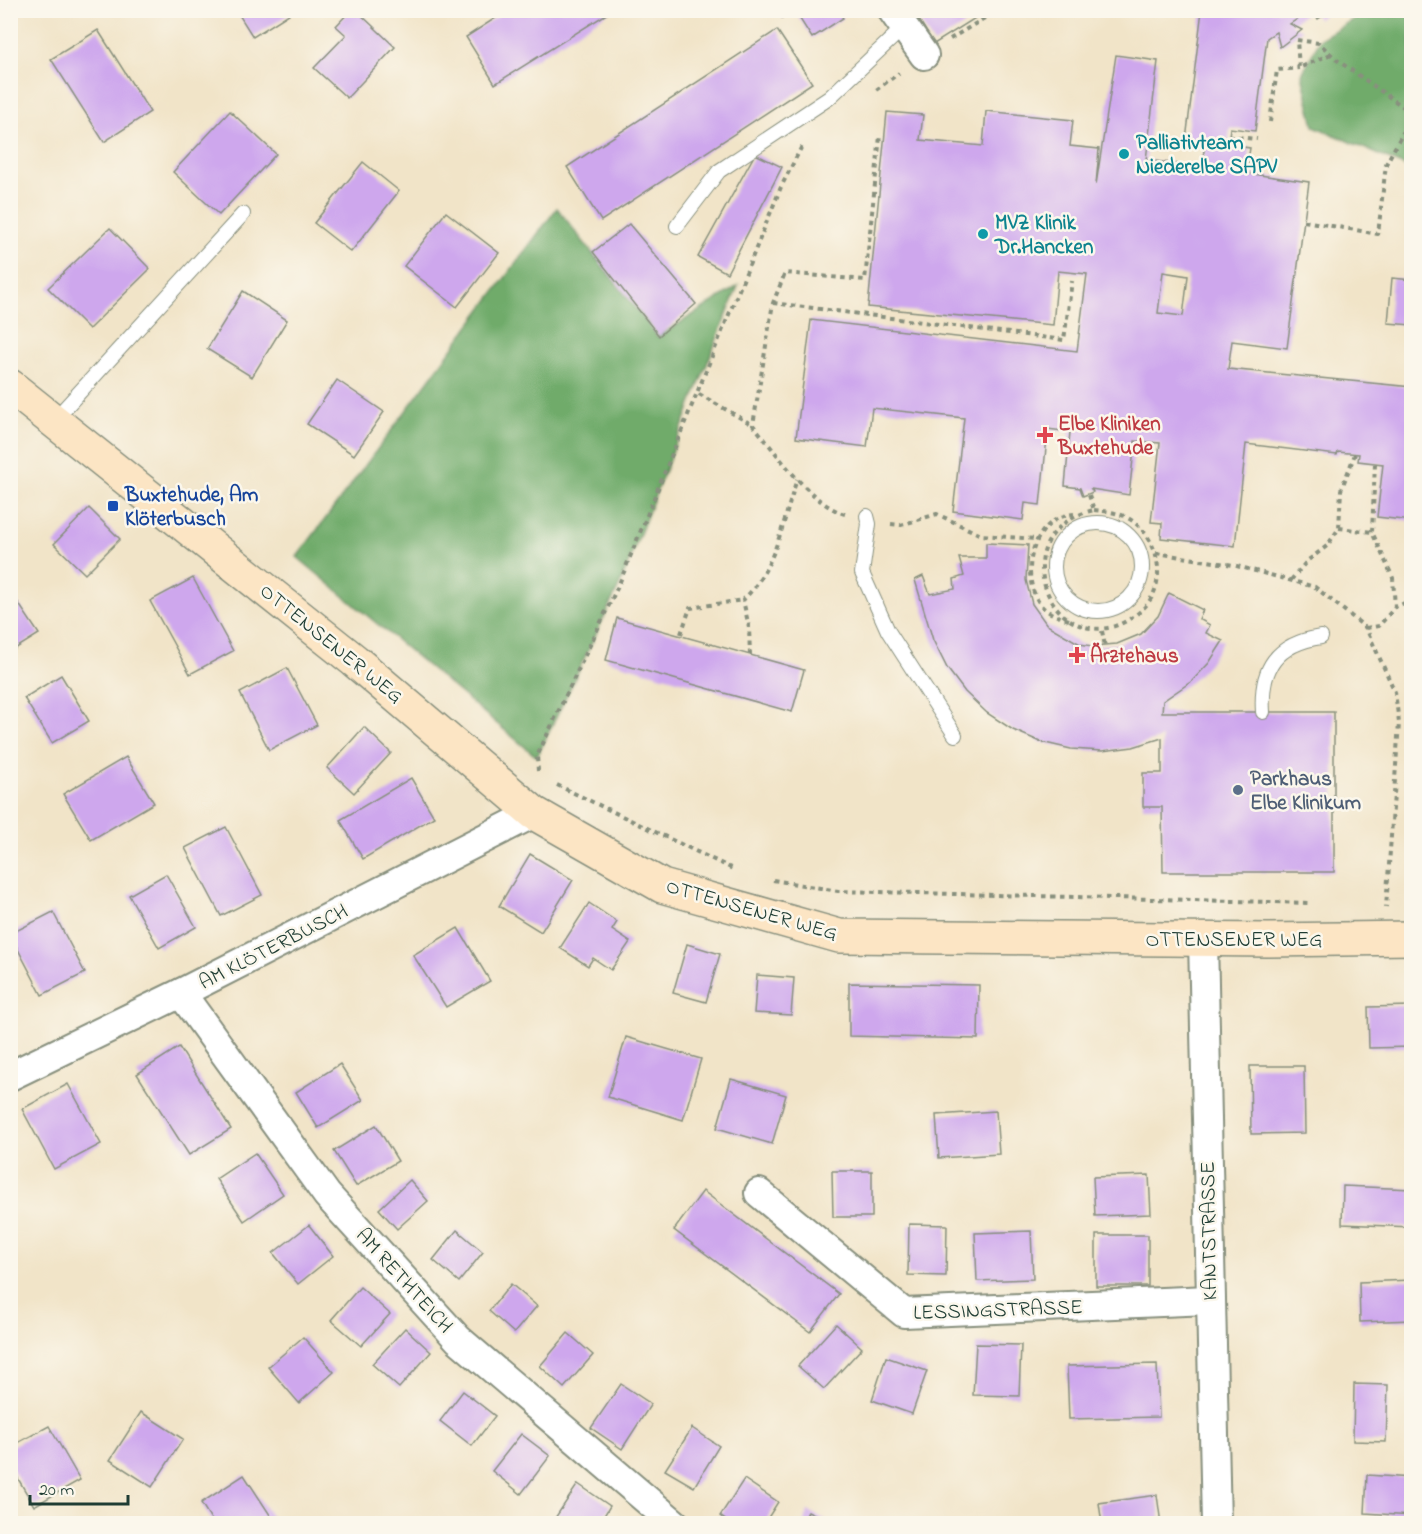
<svg xmlns="http://www.w3.org/2000/svg" width="1422" height="1534" font-family="'Indie Flower',sans-serif">
  <style>
    .forest { fill: #70ab6a; stroke: #48744f; stroke-width: 1.5 }
    .building { fill: #cea7ed; fill-rule: evenodd }
    .lines { fill: none; stroke-linecap: round; stroke-linejoin: round }
    .lane-casing { stroke: #88907e; stroke-width: 16 }
    .street-casing { stroke: #88907e; stroke-width: 32 }
    .secondary-casing { stroke: #88907e; stroke-width: 36 }
    .path { stroke: #88907e; stroke-width: 4; stroke-dasharray: 4.5 4.5; stroke-linecap: butt }
    .lane { stroke: #fff; stroke-width: 14 }
    .street { stroke: #fff; stroke-width: 28 }
    .secondary { stroke: #fce5c4; stroke-width: 33 }
    .culture-dot { fill: #0f9aa8; stroke: #fbf7ec; stroke-width: 2 }
    .health-dot { fill: #e0444e; stroke: #fbf7ec; stroke-width: 2 }
    .transit-dot { fill: #1a4fb4; stroke: #fbf7ec; stroke-width: 2 }
    .service-dot { fill: #5c6f8a; stroke: #fbf7ec; stroke-width: 2 }
    .labels { text-anchor: middle; stroke-width: 5; stroke-linejoin: round; paint-order: stroke }
    .culture-label { font-size: 21px; font-weight: bold; fill: #0d838f; stroke: #fbf7ec; text-anchor: start }
    .health-label { font-size: 21px; font-weight: bold; fill: #be3a42; stroke: #fbf7ec; text-anchor: start }
    .transit-label { font-size: 21px; font-weight: bold; fill: #164399; stroke: #fbf7ec; text-anchor: start }
    .street-label { font-size: 21px; fill: #1f3d34; stroke: #fbf7ec }
    .service-label { font-size: 21px; font-weight: bold; fill: #4e5e75; stroke: #fbf7ec; text-anchor: start }
  </style>
  <rect width="100%" height="100%" fill="#fbf7ec"/>
  <filter id="ink" filterUnits="userSpaceOnUse"><feTurbulence type="fractalNoise" baseFrequency=".0167" numOctaves="2"/><feDisplacementMap in="SourceGraphic" scale="12" xChannelSelector="R" yChannelSelector="G"/><feConvolveMatrix kernelMatrix="1 2 1 2 8 2 1 2 1" color-interpolation-filters="sRGB"/></filter>
  <filter id="wash" filterUnits="userSpaceOnUse"><feTurbulence type="fractalNoise" baseFrequency=".008" numOctaves="4" result="noise"/><feDisplacementMap in="SourceGraphic" scale="24" xChannelSelector="R" yChannelSelector="G"/><feGaussianBlur stdDeviation="1.35" result="paint"/><feColorMatrix in="noise" values="0 0 0 0 0 0 0 0 0 0 0 0 0 0 0 0 0 1.4 0 .05"/><feComposite in="paint" operator="in"/></filter>
  <g filter="url(#wash)">
    <rect width="100%" height="100%" fill="#f1e4c8"/>
    <g class="forest">
      <path d="M1369,10L1411,11V169L1314,126L1302,74L1320,39Z"/>
      <path d="M557,208L658,337L738,286L620,584L537,757L297,557Z"/>
    </g>
    <g id="blocks">
      <g class="building">
        <path d="M236,10H287L289,14L253,37Z"/>
        <path d="M351,10H356L395,47L347,98L314,68L346,35L336,26Z"/>
        <path d="M508,10H613L495,84L466,37Z"/>
        <path d="M776,10H793L782,18Z"/>
        <path d="M807,10H838L843,18L812,38L798,16Z"/>
        <path d="M913,10H988L934,44Z"/>
        <path d="M1202,10H1311L1290,24L1302,30L1280,47L1276,32L1267,38L1255,131L1230,128L1228,145L1250,148L1246,173L1309,182L1287,348L1232,341L1228,369L1412,387V521L1377,517L1383,464L1358,461L1359,454L1338,452L1337,455L1246,444L1235,546L1161,538L1162,523L1151,522L1160,443L1135,441L1129,495L1091,489L1093,492L1083,496L1080,488L1065,486L1070,432L1048,429L1040,505L1025,503L1023,520L953,511L964,418L872,408L867,447L796,438L811,320L1077,351L1087,274L1058,271L1053,325L868,307L887,112L923,115L920,140L983,146L986,111L1073,120L1070,146L1099,149L1096,185L1116,55L1158,61L1146,160L1202,167L1205,142L1186,140ZM1163,272L1188,276L1183,316L1158,313Z"/>
        <path d="M1312,10H1332L1318,19Z"/>
        <path d="M98,30L150,112L104,142L51,59Z"/>
        <path d="M777,30L812,83L601,221L567,167Z"/>
        <path d="M230,111L276,154L219,215L173,172Z"/>
        <path d="M755,154L782,167L727,273L698,257Z"/>
        <path d="M363,162L399,191L351,252L314,223Z"/>
        <path d="M446,212L499,253L457,307L404,266Z"/>
        <path d="M629,224L696,304L659,336L593,252Z"/>
        <path d="M110,228L150,269L89,329L48,288Z"/>
        <path d="M1392,278L1412,280V325L1388,323Z"/>
        <path d="M243,291L287,320L252,377L207,349Z"/>
        <path d="M337,380L384,412L354,455L307,424Z"/>
        <path d="M89,508L120,539L85,574L54,544Z"/>
        <path d="M986,543L1028,545L1026,580L1032,604L1047,625L1080,644L1092,646L1117,644L1141,634L1158,616L1169,593L1203,610L1199,619L1210,625L1206,633L1223,641L1209,663L1192,681L1163,701L1162,712H1334V872H1163L1162,807H1143V773H1162V738L1133,747L1102,751L1071,749L1041,742L1013,730L987,713L965,692L947,668L933,640L915,580L923,576L930,594L955,589L954,579L964,576L959,558H986Z"/>
        <path d="M193,578L233,651L190,674L150,601Z"/>
        <path d="M15,598L39,634L10,652V601Z"/>
        <path d="M617,618L804,670L792,712L606,660Z"/>
        <path d="M287,668L317,725L269,750L240,693Z"/>
        <path d="M61,675L89,721L52,743L24,698Z"/>
        <path d="M364,727L391,753L354,793L327,768Z"/>
        <path d="M126,757L154,803L91,840L63,794Z"/>
        <path d="M411,778L434,817L363,859L340,820Z"/>
        <path d="M226,827L262,895L221,916L185,848Z"/>
        <path d="M530,854L573,880L541,932L499,906Z"/>
        <path d="M166,874L196,927L159,948L129,895Z"/>
        <path d="M589,903L617,922L612,930L630,942L611,970L593,958L588,966L560,948Z"/>
        <path d="M53,912L85,973L42,995L10,934Z"/>
        <path d="M458,928L490,981L446,1007L413,955Z"/>
        <path d="M687,944L720,954L706,1002L673,993Z"/>
        <path d="M757,975L794,978L791,1015L754,1013Z"/>
        <path d="M849,983L979,985L978,1039L849,1036Z"/>
        <path d="M1412,1006V1047L1369,1048L1368,1007Z"/>
        <path d="M626,1037L701,1059L683,1120L608,1097Z"/>
        <path d="M179,1047L231,1129L189,1155L137,1074Z"/>
        <path d="M340,1064L363,1100L318,1128L296,1092Z"/>
        <path d="M1250,1066H1304L1305,1133L1251,1134Z"/>
        <path d="M731,1079L786,1095L772,1144L717,1128Z"/>
        <path d="M68,1084L101,1144L54,1169L22,1109Z"/>
        <path d="M996,1111L999,1154L939,1158L936,1115Z"/>
        <path d="M376,1125L398,1161L356,1186L334,1151Z"/>
        <path d="M255,1153L283,1194L244,1221L216,1179Z"/>
        <path d="M832,1171H872V1217H833Z"/>
        <path d="M1149,1175L1151,1214L1095,1216L1093,1177Z"/>
        <path d="M410,1180L428,1201L397,1229L379,1209Z"/>
        <path d="M1343,1186L1412,1189V1227L1342,1224Z"/>
        <path d="M703,1191L839,1294L810,1332L674,1230Z"/>
        <path d="M909,1224L947,1225L946,1276L908,1275Z"/>
        <path d="M309,1225L333,1256L298,1284L273,1253Z"/>
        <path d="M457,1230L483,1252L459,1282L433,1260Z"/>
        <path d="M1031,1231L1033,1279L977,1281L975,1233Z"/>
        <rect x="1096" y="1235" width="52" height="51"/>
        <path d="M1412,1280V1320L1360,1322L1359,1282Z"/>
        <path d="M511,1284L537,1306L514,1333L489,1311Z"/>
        <path d="M360,1287L390,1314L361,1346L331,1320Z"/>
        <path d="M836,1324L862,1348L824,1389L798,1366Z"/>
        <path d="M405,1328L431,1352L399,1388L372,1364Z"/>
        <path d="M568,1333L593,1355L564,1388L540,1366Z"/>
        <path d="M303,1337L334,1372L299,1403L268,1367Z"/>
        <path d="M976,1344L1021,1345L1019,1396L973,1395Z"/>
        <path d="M886,1357L927,1371L912,1414L872,1400Z"/>
        <path d="M1157,1364L1159,1417L1069,1419L1067,1366Z"/>
        <path d="M621,1384L651,1404L622,1449L591,1428Z"/>
        <path d="M1354,1384L1388,1385L1386,1442L1353,1441Z"/>
        <path d="M463,1391L495,1416L472,1446L440,1421Z"/>
        <path d="M141,1412L183,1439L152,1487L110,1460Z"/>
        <path d="M49,1426L80,1480L34,1506L10,1465V1447Z"/>
        <path d="M692,1428L719,1446L694,1487L665,1470Z"/>
        <path d="M521,1434L550,1456L521,1494L492,1471Z"/>
        <path d="M244,1475L276,1524H214L201,1503Z"/>
        <path d="M1367,1475L1412,1478V1516L1365,1513Z"/>
        <path d="M744,1479L778,1502L764,1524H731L720,1516Z"/>
        <path d="M578,1484L610,1506L599,1524H551Z"/>
        <path d="M1157,1495L1161,1524H1102L1099,1503Z"/>
        <path d="M808,1511L834,1524H803Z"/>
      </g>
    </g>
  </g>
  <g filter="url(#ink)">
    <use href="#blocks" fill-opacity="0" stroke="#88907e" stroke-width="1.5"/>
    <g class="lines">
      <defs>
        <g id="lane">
          <path d="M677,226L719,171L829,98L904,27"/>
          <path d="M54,420L243,214"/>
          <path d="M867,516L869,524L862,573L888,631L955,735"/>
          <circle cx="1098" cy="567" r="44"/>
          <path d="M1263,712C1260,668 1276,644 1321,637"/>
        </g>
        <g id="street">
          <path d="M892,10L924,55"/>
          <path d="M1203,939L1216,1524"/>
          <path d="M181,993L327,1195L458,1339L675,1524"/>
          <path d="M10,1076L181,993L534,813"/>
          <path d="M759,1193L904,1313L1209,1300"/>
        </g>
        <path id="secondary" d="M10,386L355,661L534,813L662,886L839,936L1269,940L1412,938"/>
      </defs>
      <use href="#lane" class="lane-casing"/>
      <use href="#street" class="street-casing"/>
      <use href="#secondary" class="secondary-casing"/>
      <g class="path">
        <path d="M950,39L998,10"/>
        <path d="M1331,54L1299,68L1297,40L1319,43L1337,60L1412,113"/>
        <path d="M876,90L899,73"/>
        <path d="M1270,122L1277,70L1299,68"/>
        <path d="M1229,136L1257,139"/>
        <path d="M1304,221L1378,234L1386,164L1412,116"/>
        <path d="M773,303L1064,340L1072,281"/>
        <path d="M699,394L753,425"/>
        <path d="M1375,464L1372,532L1393,578L1395,607"/>
        <path d="M1089,495L1094,510"/>
        <path d="M1094,510C1105,511 1116,512 1126,517C1154,531 1168,572 1150,600C1143,611 1130,620 1118,625C1049,651 1000,533 1094,510Z"/>
        <path d="M845,514C810,504 777,453 753,425L773,303L785,273L865,280L880,136"/>
        <path d="M891,524L901,525L937,514L981,535L1036,539"/>
        <path d="M1339,528L1372,532"/>
        <path d="M1156,553L1233,565L1315,587L1366,628L1395,692L1399,723L1386,907"/>
        <path d="M1291,580L1307,561L1327,546L1339,528L1341,490L1355,454"/>
        <path d="M1069,620C1057,616 1045,613 1038,601C1019,569 1035,517 1074,514"/>
        <path d="M1366,628L1379,626L1395,607L1412,600"/>
        <path d="M1102,631L1105,646"/>
        <path d="M681,634L690,608L743,600"/>
        <path d="M750,655L749,627L743,600C776,568 783,521 797,479"/>
        <path d="M538,771L537,756L619,584L781,187L803,144"/>
        <path d="M557,785L735,870"/>
        <path d="M773,880L838,891L1311,903"/>
      </g>
      <use href="#lane" class="lane"/>
      <use href="#street" class="street"/>
      <use href="#secondary" class="secondary"/>
    </g>
  </g>
  <g class="culture-dot">
    <circle cx="1124" cy="154" r="6"/>
    <circle cx="983" cy="234" r="6"/>
  </g>
  <g class="health-dot">
    <path d="M1042 426h6v6h6v6h-6v6h-6v-6h-6v-6h6z"/>
    <path d="M1074 646h6v6h6v6h-6v6h-6v-6h-6v-6h6z"/>
  </g>
  <rect class="transit-dot" x="107" y="500" width="12" height="12" rx="3"/>
  <circle class="service-dot" cx="1238" cy="790" r="6"/>
  <g class="labels">
    <g class="culture-label">
      <text x="1136" y="149">Palliativteam<tspan x="1136" dy="24">Niederelbe SAPV</tspan></text>
      <text x="995" y="229">MVZ Klinik<tspan x="995" dy="24">Dr.Hancken</tspan></text>
    </g>
    <g class="health-label">
      <text x="1058" y="430">Elbe Kliniken<tspan x="1058" dy="24">Buxtehude</tspan></text>
      <text x="1090" y="662">Ärztehaus</text>
    </g>
    <g class="transit-label">
      <text x="125" y="501">Buxtehude, Am<tspan x="125" dy="24">Klöterbusch</tspan></text>
    </g>
    <g class="street-label">
      <text transform="translate(332 643) rotate(39)" y="7">OTTENSENER WEG</text>
      <text transform="translate(752 909) rotate(16)" y="7">OTTENSENER WEG</text>
      <text x="1234" y="946">OTTENSENER WEG</text>
      <text transform="translate(273 946) rotate(-27)" y="7">AM KLÖTERBUSCH</text>
      <text transform="translate(1208 1231) rotate(-91)" y="7">KANTSTRASSE</text>
      <text transform="translate(405 1280) rotate(48)" y="7">AM RETHTEICH</text>
      <text transform="translate(998 1309) rotate(-2)" y="7">LESSINGSTRASSE</text>
    </g>
    <g class="service-label">
      <text x="1250" y="785">Parkhaus<tspan x="1250" dy="24">Elbe Klinikum</tspan></text>
    </g>
  </g>
  <rect width="1422" height="1534" fill="none" stroke="#fbf7ec" stroke-width="36"/>
  <path d="M30 1495v9h98v-9" fill="none" stroke="#1f3d34" stroke-width="3"/>
  <text x="39" y="1495" font-size="18" fill="#1f3d34" stroke="#fbf7ec" stroke-width="4.5" paint-order="stroke">20 m</text>
</svg>
